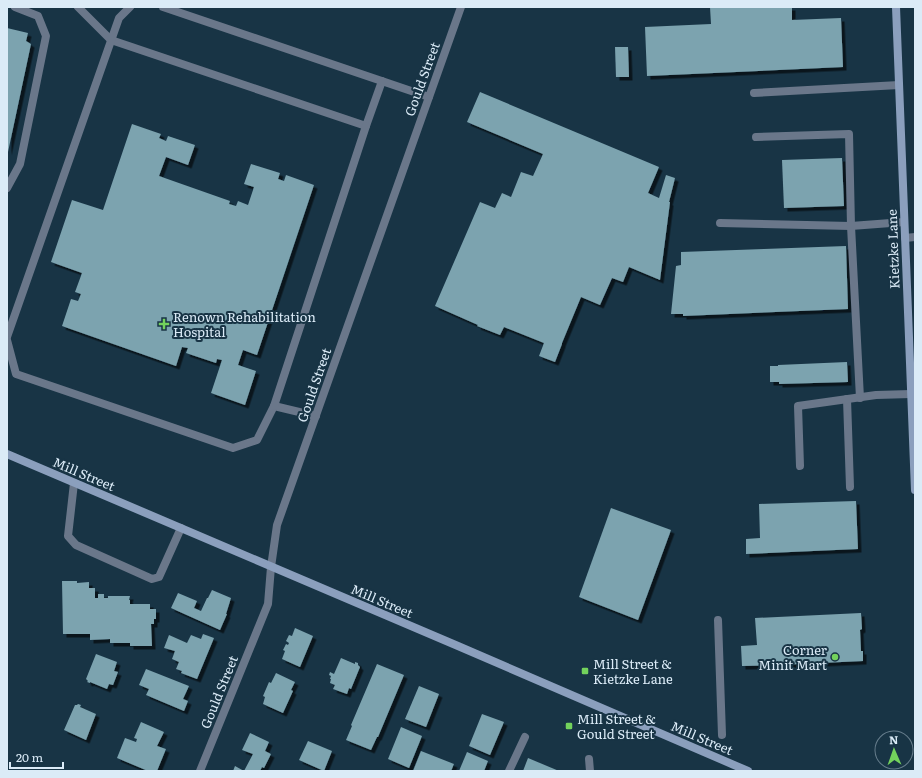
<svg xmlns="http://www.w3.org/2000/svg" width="922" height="778" font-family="Literata,serif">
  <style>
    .building { fill: #7ca3af; filter: url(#shadow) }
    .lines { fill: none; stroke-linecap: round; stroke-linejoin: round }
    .lane { stroke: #6a778a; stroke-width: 8 }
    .street { stroke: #6a778a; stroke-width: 8 }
    .secondary { stroke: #8b9fbd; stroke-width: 8 }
    .poi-dot { fill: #73d25c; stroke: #183445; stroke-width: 1.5 }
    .labels { text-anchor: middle; stroke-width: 4; stroke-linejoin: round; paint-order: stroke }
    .street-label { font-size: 13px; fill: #dbebf7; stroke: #183445 }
    .poi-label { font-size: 13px; fill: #dbebf7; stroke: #183445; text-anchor: start }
  </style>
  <defs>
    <filter id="shadow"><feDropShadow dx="3.5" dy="3.5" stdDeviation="0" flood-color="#0009"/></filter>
  </defs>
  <rect width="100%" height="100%" fill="#183445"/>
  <g class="building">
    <path d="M710,7H792V20L841,18L843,67L647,76L645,27L711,24Z"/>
    <path d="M7,28L28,33L26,41L31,44L8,152Z"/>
    <path d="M615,47H628L629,77H616Z"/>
    <path d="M480,92L659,167L648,193L659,198L666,175L675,178L669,202H670L660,280L629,267L623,282L612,278L600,305L581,297L562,343V344L555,362L539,356L544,343L504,327L500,335L477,326L478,325L435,306L480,202L495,208L502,193L511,197L521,172L533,176L543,154L467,122Z"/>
    <path d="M132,124L161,134L159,138L166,141L168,136L195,145L188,165L166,157L159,176L230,201L229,204L236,206L238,201L248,205L254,187L244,184L251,164L280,173L278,179L284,181L286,175L314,185L257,355L243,350L238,365L256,371L245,405L211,393L222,360L217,359L216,363L186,353L188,348L182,347L176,366L62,326L71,299L78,301L81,294L75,292L82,273L51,262L72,200L103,210Z"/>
    <path d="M842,158L844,206L784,208L782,160Z"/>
    <path d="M846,246L848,309L683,316V314H671L676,266L681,265V252Z"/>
    <path d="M847,362L848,382L779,384V382H770V366H778V365Z"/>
    <path d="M856,501L858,549L746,554V539L760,538L759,504Z"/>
    <path d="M611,508L671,530L638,620L579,597Z"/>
    <path d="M62,581H77V583L89,582V588H95V598H98V594H104V598H108V596H130L129,600H130V604H150V609H156V619H154V624H151L152,646H130V643H110V639L90,640V634H63Z"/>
    <path d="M212,590L231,598L226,614H227L220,630L171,608L178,593L197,601L194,608L201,611L207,598H208Z"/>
    <path d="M861,613L862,629L860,630L861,651H863V661L778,665L742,666L741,646L757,645L755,618Z"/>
    <path d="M295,628L313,636L300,667L282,659L285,651L283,650L286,644L288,645L289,643L286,641L289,635L292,636Z"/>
    <path d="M203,634L214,638L197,679L181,673L182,671L176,669L179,662L172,659L175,651L164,648L169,635L187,643L191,635L201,639Z"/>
    <path d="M96,654L117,662L114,671L118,672L113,685L109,684L107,689L90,682V683L87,682L88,681L86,679Z"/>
    <path d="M341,658L355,664V662L358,663V665L360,667L351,689L349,688L347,694L333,689L335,685L330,683L331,679H330L331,676L329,675L330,672L334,674Z"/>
    <path d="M377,664L404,675L378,737H377L371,750L346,740L352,726L351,725Z"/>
    <path d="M146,669L189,686L183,699L188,701L184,711L146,695L149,689L139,685Z"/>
    <path d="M276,673L295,682L291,690L293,691L283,713L263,704L265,697L263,696L269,682L271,683Z"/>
    <path d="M419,686L439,694L426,727L405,719Z"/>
    <path d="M78,704L81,705L80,707L96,714L86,740L64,730L75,705H77Z"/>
    <path d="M482,714L504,722L490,755L469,746Z"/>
    <path d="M141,722L164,732L157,746L166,749L157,771H148L117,758L125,738L136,742L137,739L134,738Z"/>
    <path d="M401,727L422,736L409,768L388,759Z"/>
    <path d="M250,733L269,742L265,751L271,754L264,768L262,767L260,771H233L235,766L244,771L253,754L242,750Z"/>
    <path d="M308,741L332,751L324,771L299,760Z"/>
    <path d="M421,751L454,764L451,771H413Z"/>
    <path d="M467,752L488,761L484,771H459Z"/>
    <path d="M528,758L559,771H523Z"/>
  </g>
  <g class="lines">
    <g class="lane">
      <path d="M78,7L111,40L366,126L382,81"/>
      <path d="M163,7L429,97"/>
      <path d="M754,93L899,85"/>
      <path d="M7,188L20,164L46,36L38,16L15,7"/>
      <path d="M720,223L851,226L849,134L756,137"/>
      <path d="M7,337L119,18L130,7"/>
      <path d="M7,340L16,374L233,448L257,440L274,406L316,416"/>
      <path d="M860,398L851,226L904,222"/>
      <path d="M847,399L850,487"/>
      <path d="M274,406L366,126"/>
      <path d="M800,466L798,406L876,395L911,394"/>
      <path d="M74,483L68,536L76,545L152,579L159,577L181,528"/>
      <path d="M718,620L722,735"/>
      <path d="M589,759L590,771"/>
      <path d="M509,771L525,737"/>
    </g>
    <g class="street">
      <path d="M905,238L915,237"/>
      <path d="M200,771L268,604L271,567L277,525L461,7"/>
    </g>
    <g class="secondary">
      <path d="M896,7L915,490"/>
      <path d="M7,454L458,646L748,771"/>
    </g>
  </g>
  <g class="poi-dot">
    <path d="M162 318h4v4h4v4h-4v4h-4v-4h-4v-4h4z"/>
    <circle cx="835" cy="657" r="4"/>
    <rect x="581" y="667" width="8" height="8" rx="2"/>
    <rect x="565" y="722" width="8" height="8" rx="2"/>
  </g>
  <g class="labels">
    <g class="street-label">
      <text transform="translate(422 79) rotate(-70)" y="5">Gould Street</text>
      <text transform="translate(893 249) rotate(-92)" y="5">Kietzke Lane</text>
      <text transform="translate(314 385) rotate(-71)" y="5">Gould Street</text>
      <text transform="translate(84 474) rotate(23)" y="5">Mill Street</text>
      <text transform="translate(382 601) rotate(23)" y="5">Mill Street</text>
      <text transform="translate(219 692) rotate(-68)" y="5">Gould Street</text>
      <text transform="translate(702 738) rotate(23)" y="5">Mill Street</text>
    </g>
    <g class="poi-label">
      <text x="173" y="322">Renown Rehabilitation<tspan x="173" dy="15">Hospital</tspan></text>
      <text x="827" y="655" text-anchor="end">Corner<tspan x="827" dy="15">Minit Mart</tspan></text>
      <text x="593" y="669">Mill Street &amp;<tspan x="593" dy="15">Kietzke Lane</tspan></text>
      <text x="577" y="724">Mill Street &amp;<tspan x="577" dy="15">Gould Street</tspan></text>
    </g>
  </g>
  <rect width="922" height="778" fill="none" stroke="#dbebf7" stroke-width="16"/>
  <g transform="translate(894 750) rotate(358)"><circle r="19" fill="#183445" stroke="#667d8c"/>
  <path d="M0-3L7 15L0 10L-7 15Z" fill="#73d25c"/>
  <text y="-6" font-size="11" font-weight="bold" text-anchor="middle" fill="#dbebf7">N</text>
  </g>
  <path d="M10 762v6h53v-6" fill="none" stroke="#dbebf7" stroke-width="2"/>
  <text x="16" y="762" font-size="12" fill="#dbebf7" stroke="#183445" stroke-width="3" paint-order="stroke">20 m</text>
</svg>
